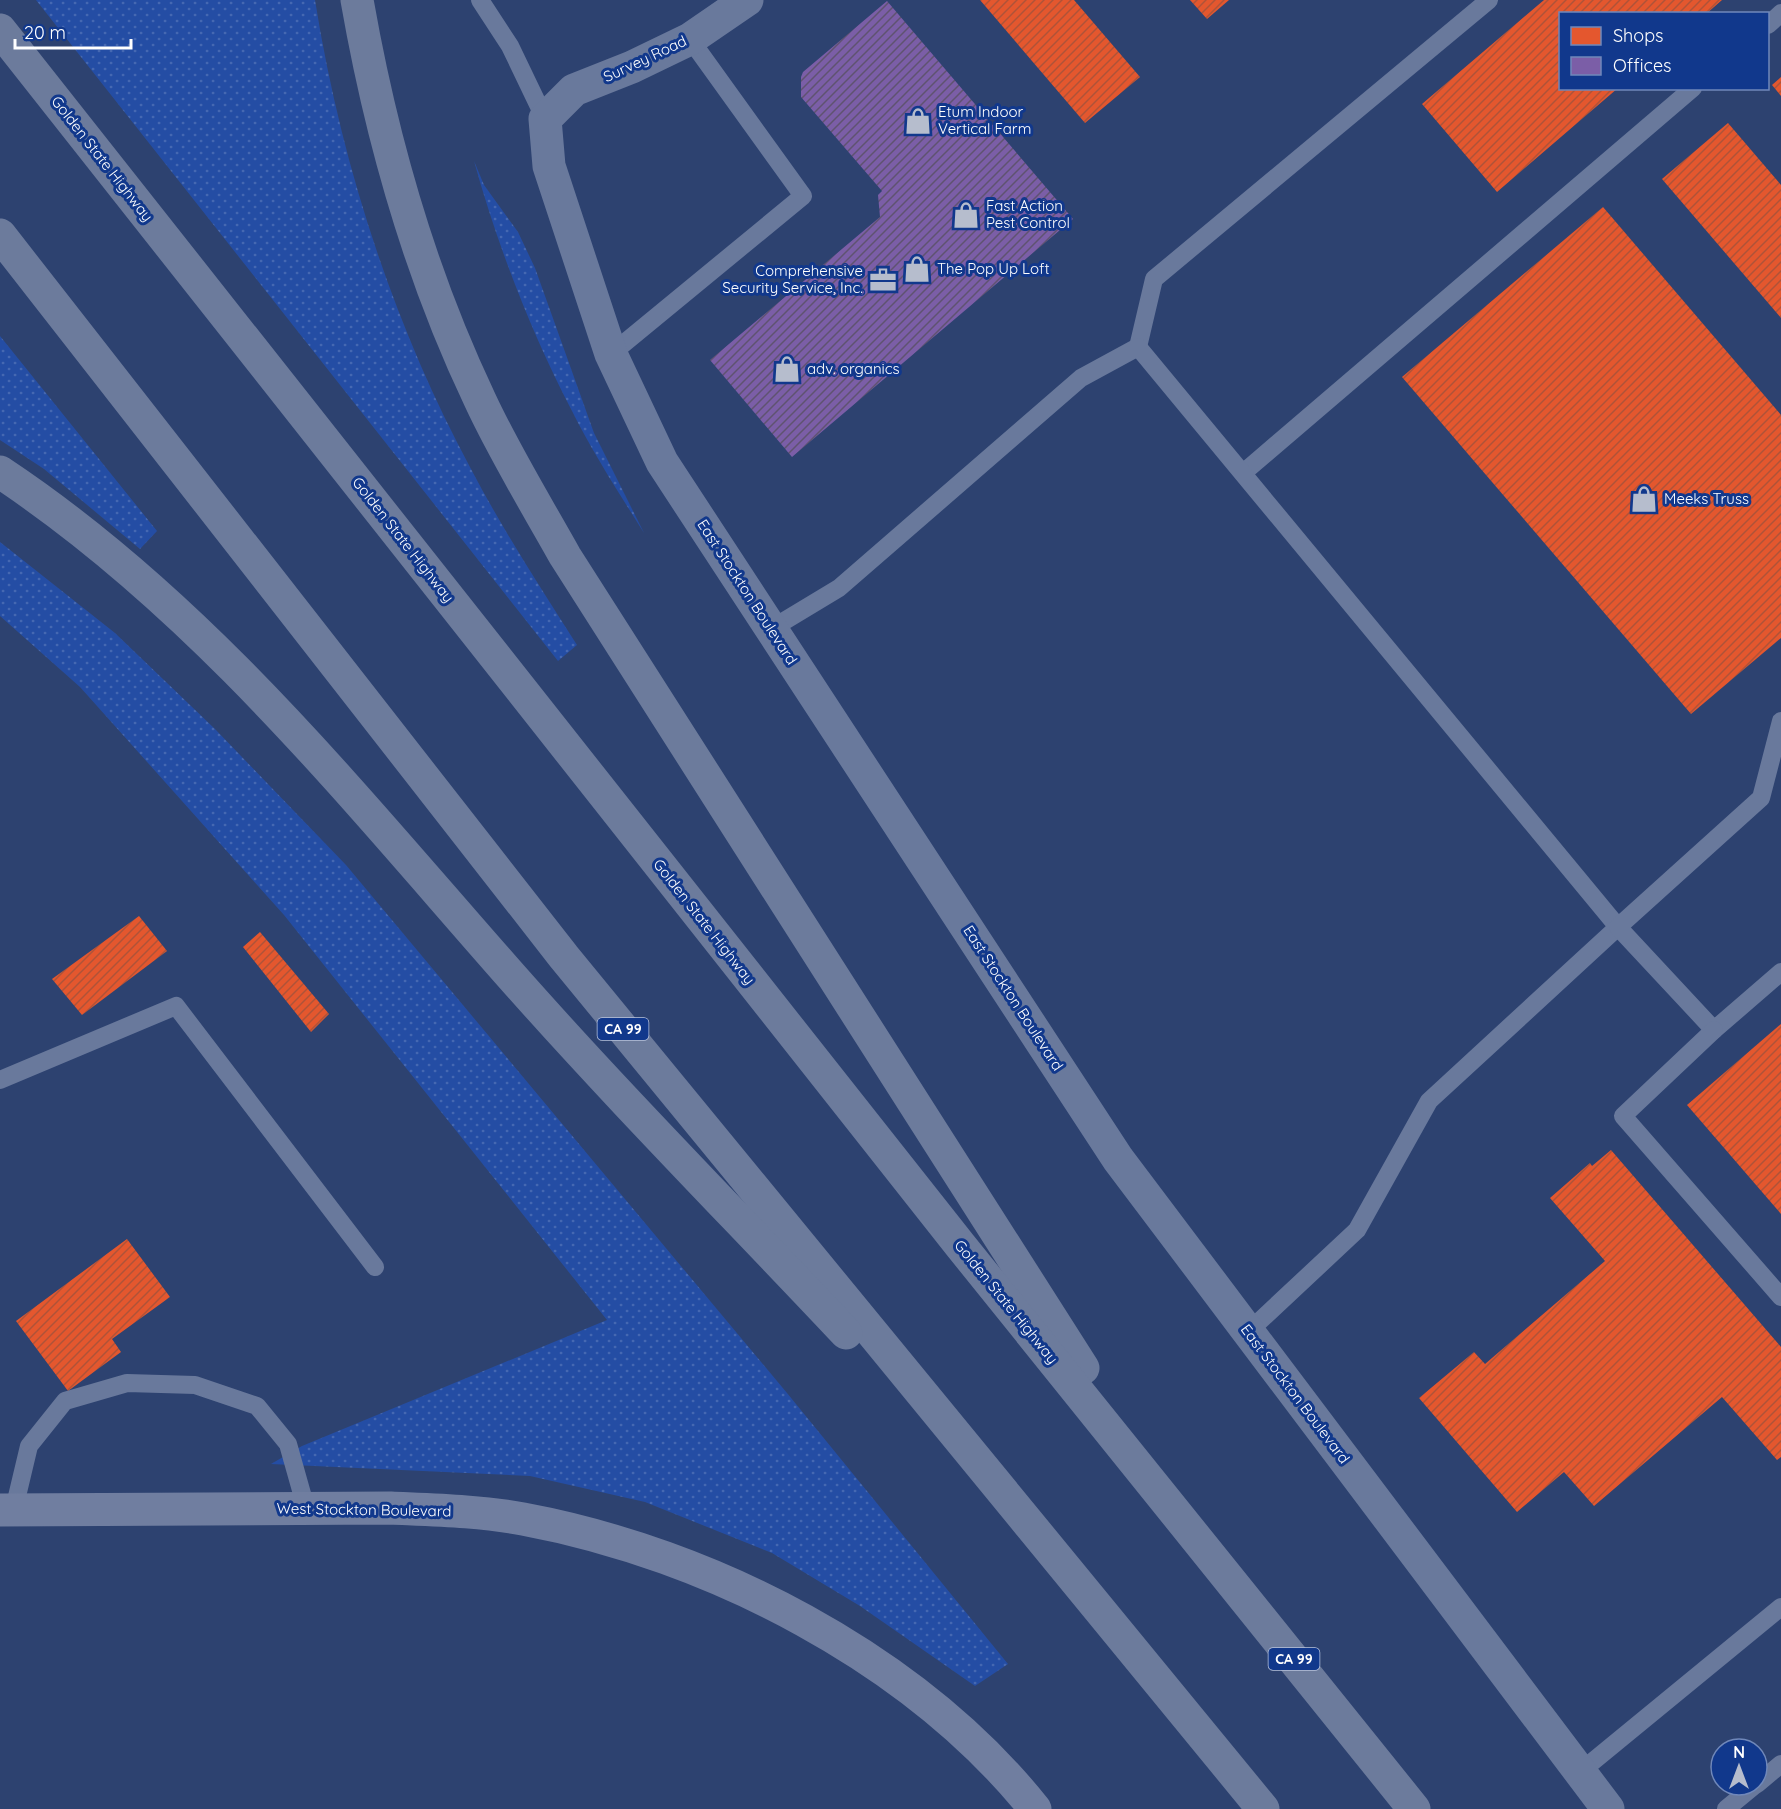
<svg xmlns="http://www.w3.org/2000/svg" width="1781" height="1809" font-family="Quicksand,sans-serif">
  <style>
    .grass { fill: url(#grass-dots) }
    .shops { fill: url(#shops-hatch) }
    .offices { fill: url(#offices-hatch) }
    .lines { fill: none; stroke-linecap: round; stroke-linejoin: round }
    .lane { stroke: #69799c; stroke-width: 18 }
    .street { stroke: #69799c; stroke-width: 33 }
    .secondary { stroke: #707ea0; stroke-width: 33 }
    .highway { stroke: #6c7b9c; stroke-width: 33 }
    .labels { text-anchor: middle; stroke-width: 6; stroke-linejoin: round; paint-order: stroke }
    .shield { fill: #11388c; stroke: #b8c3dc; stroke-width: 1.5 }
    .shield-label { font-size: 14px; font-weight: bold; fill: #fff }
    .street-label { font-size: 15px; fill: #fff; stroke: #11388c }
    .poi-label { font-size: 15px; fill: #fff; stroke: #11388c; text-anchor: start }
  </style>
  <defs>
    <pattern id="grass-dots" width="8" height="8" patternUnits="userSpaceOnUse" patternTransform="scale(1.5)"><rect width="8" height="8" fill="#244da4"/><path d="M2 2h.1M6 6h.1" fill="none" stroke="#4568b2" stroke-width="1.8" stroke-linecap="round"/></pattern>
    <pattern id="shops-hatch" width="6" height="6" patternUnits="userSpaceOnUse" patternTransform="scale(1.5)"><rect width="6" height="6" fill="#e4572e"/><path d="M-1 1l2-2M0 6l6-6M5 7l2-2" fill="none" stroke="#af5338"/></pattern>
    <pattern id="offices-hatch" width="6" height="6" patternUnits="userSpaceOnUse" patternTransform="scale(1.5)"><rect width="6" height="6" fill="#7b5ea7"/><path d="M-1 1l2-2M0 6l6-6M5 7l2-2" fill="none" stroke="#5f5370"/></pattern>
  </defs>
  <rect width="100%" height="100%" fill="#2d4270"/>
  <g class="grass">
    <path d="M36,0H315C341,163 393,324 471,469C503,530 540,587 577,645L558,661Z"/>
    <path d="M474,161L484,185L518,232L535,268L594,433L644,533C619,493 593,453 572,411C531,332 498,247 474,161Z"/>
    <path d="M0,336L157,531L140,549L44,469L0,440Z"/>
    <path d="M0,542L115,633L215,729L346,865L787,1393L1008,1664L975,1686L860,1606L772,1553L645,1502L530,1476L271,1464L302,1446L607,1320L284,915L80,687L0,616Z"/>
  </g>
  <g class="shops">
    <path d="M980,0H1074L1140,77L1085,123Z"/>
    <path d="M1190,0H1229L1207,19Z"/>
    <path d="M1544,0H1722L1706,14H1560V88H1618L1497,192L1422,104Z"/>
    <path d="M1781,77V96L1772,85Z"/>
    <path d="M1728,123L1781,185V318L1662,179Z"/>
    <path d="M1603,207L1781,415V638L1691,714L1402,377Z"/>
    <path d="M139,916L167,951L82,1015L52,979Z"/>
    <path d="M260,932L329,1014L311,1032L243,947Z"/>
    <path d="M1781,1024V1214L1687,1105Z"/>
    <path d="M1611,1150L1781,1347V1457L1777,1460L1722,1397L1594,1506L1564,1472L1517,1512L1419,1398L1474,1352L1485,1364L1605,1261L1550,1198L1590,1163L1592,1166Z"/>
    <path d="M127,1239L170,1297L112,1339L121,1352L68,1391L16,1321Z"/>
  </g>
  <path class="offices" d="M887,1L1073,219L792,457L710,360L880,217L878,195L882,191L801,97V77L803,72Z"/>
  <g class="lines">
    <g class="lane">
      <path d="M480,0L510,46L545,119"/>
      <path d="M1768,25L1781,13"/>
      <path d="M1138,347L1154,279L1489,0"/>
      <path d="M611,354L803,196L690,39"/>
      <path d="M1243,473L1693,88"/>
      <path d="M771,629L839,588L1081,378L1138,347L1618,927L1429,1101L1357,1230L1248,1332"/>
      <path d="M1781,721L1761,798L1618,927L1714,1030L1781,972"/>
      <path d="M1714,1030L1623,1116L1781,1297"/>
      <path d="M0,1080L176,1006L375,1267"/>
      <path d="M14,1509L29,1446L65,1401L127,1383L195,1385L257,1406L288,1444L306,1508"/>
      <path d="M1580,1772L1781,1607"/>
      <path d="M1757,1784L1781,1764"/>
      <path d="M1726,1809L1755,1785"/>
    </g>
    <path class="street" d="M747,0L690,39L632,67L574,90L545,119L549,166L611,354L662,462L1118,1159L1608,1809"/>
    <path class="secondary" d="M0,1510L391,1508C435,1510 480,1511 523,1519C711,1554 914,1658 1035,1809"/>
    <g class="highway">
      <path d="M357,0C381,137 420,274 480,400C505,454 536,504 565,556L1083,1368"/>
      <path d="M0,30L960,1245L1414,1809"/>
      <path d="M0,235L564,957L1263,1809"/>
      <path d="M0,472C202,606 354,798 513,978C621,1100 735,1215 846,1333"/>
    </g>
  </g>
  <defs>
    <symbol id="shop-bare" viewBox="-9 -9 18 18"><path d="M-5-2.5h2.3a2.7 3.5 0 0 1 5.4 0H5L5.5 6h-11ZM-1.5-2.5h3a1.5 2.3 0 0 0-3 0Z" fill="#b6bdcd" stroke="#11388c" stroke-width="2.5" paint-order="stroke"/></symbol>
    <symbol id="office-bare" viewBox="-9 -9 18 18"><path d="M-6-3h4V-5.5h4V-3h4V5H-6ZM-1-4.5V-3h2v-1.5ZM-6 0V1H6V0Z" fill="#b6bdcd" stroke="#11388c" stroke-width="2.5" paint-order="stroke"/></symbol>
  </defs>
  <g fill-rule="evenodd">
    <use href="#shop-bare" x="899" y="102" width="38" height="38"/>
    <use href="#shop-bare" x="947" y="196" width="38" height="38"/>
    <use href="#shop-bare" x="898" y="250" width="38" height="38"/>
    <use href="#office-bare" x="864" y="261" width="38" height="38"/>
    <use href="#shop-bare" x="768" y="350" width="38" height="38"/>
    <use href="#shop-bare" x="1625" y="480" width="38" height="38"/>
  </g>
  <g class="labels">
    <g class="shield">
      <rect x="597.5" y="1018" width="51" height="22" rx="4.5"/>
      <rect x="1268.5" y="1648" width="51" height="22" rx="4.5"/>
    </g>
    <g class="shield-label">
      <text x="623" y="1034">CA 99</text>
      <text x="1294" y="1664">CA 99</text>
    </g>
    <g class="street-label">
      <text transform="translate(645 59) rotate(-25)" y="5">Survey Road</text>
      <text transform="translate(102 159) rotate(52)" y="5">Golden State Highway</text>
      <text transform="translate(403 540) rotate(52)" y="5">Golden State Highway</text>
      <text transform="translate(747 592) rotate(57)" y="5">East Stockton Boulevard</text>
      <text transform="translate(704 922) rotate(52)" y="5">Golden State Highway</text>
      <text transform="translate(1013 998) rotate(57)" y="5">East Stockton Boulevard</text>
      <text transform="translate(1006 1302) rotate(51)" y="5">Golden State Highway</text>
      <text transform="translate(1295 1394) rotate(53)" y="5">East Stockton Boulevard</text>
      <text transform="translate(364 1510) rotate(1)" y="5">West Stockton Boulevard</text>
    </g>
    <g class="poi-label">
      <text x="938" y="117">Etum Indoor<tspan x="938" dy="17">Vertical Farm</tspan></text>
      <text x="986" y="211">Fast Action<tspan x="986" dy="17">Pest Control</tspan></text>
      <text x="937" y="274">The Pop Up Loft</text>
      <text x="863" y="276" text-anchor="end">Comprehensive<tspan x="863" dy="17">Security Service, Inc.</tspan></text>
      <text x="807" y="374">adv. organics</text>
      <text x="1664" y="504">Meeks Truss</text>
    </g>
  </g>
  <rect x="1559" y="12" width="210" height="78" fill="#11388c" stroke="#7088ba" stroke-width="1.5"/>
  <rect x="1571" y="27" width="30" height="18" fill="#e4572e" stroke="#7088ba" stroke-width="1.5"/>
  <text x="1613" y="42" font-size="18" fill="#ffffff">Shops</text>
  <rect x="1571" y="57" width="30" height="18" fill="#7b5ea7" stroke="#7088ba" stroke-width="1.5"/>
  <text x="1613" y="72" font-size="18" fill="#ffffff">Offices</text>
  <g transform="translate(1739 1767)"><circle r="28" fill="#11388c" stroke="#7088ba" stroke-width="1.5"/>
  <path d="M0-4.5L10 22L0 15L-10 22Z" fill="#b6bdcd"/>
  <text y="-9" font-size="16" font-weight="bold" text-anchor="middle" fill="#ffffff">N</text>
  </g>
  <path d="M15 39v9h116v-9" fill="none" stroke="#ffffff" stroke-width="3"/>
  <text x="24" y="39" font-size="18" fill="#ffffff" stroke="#11388c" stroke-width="4.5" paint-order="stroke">20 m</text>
</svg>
